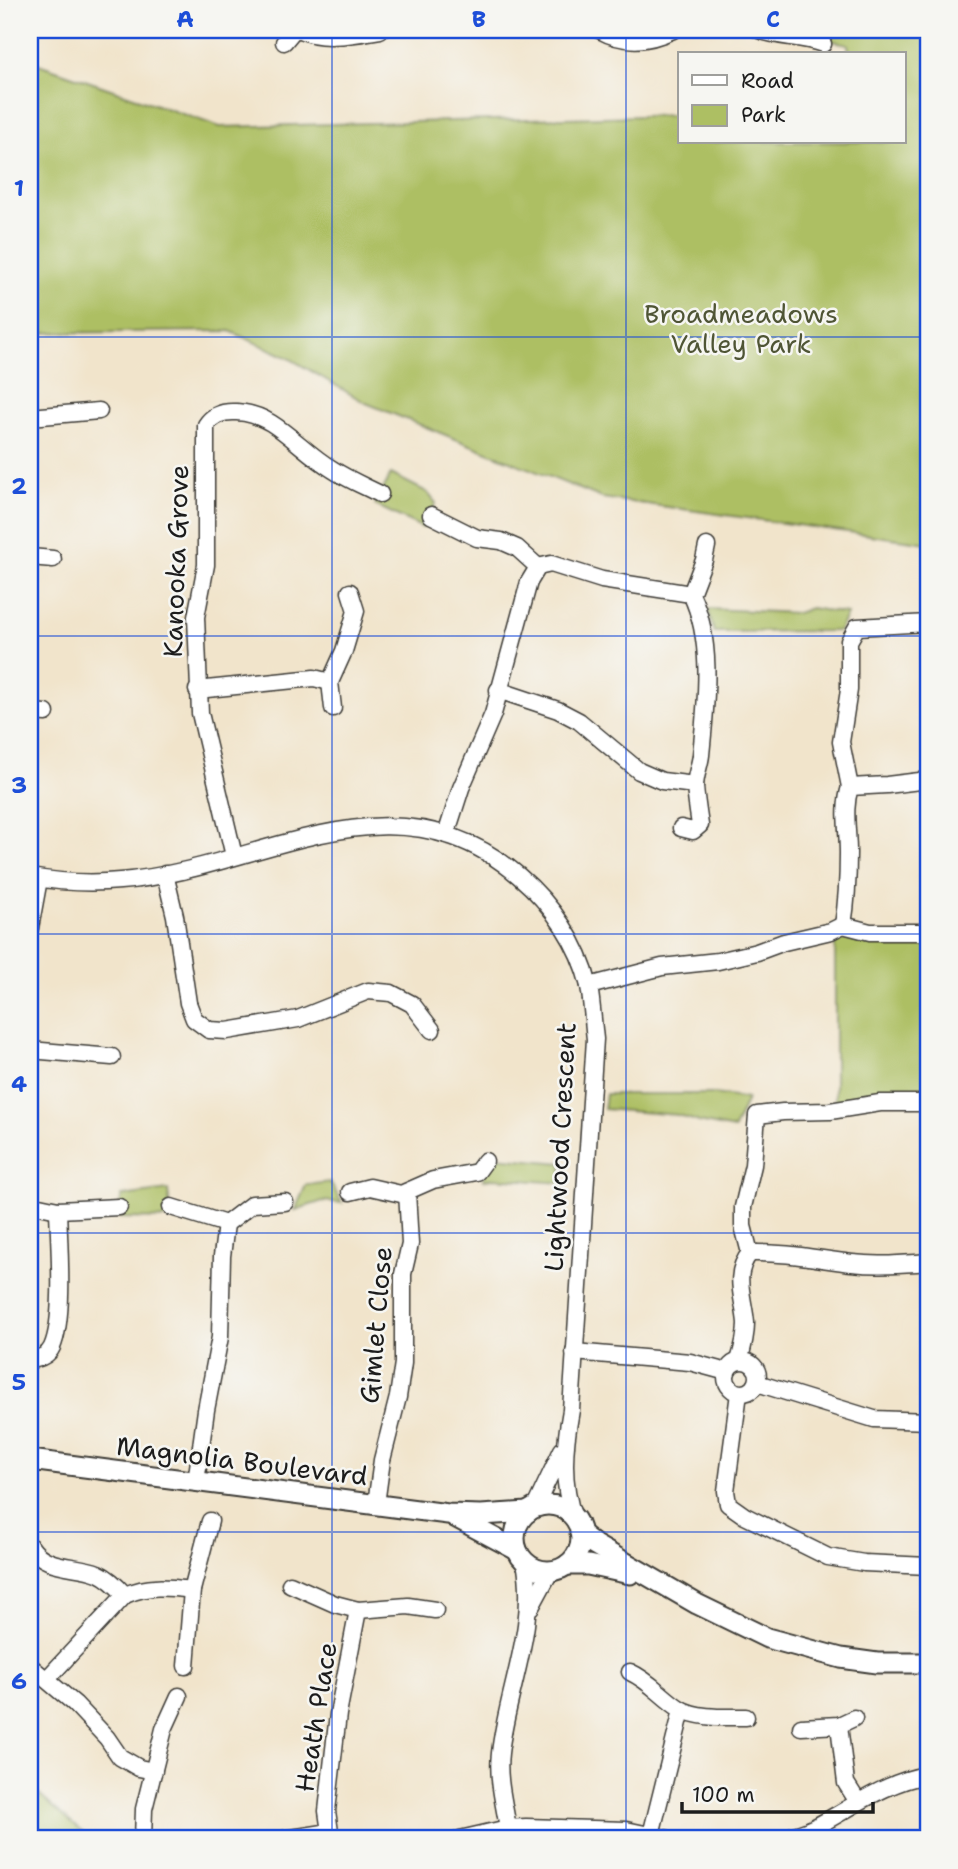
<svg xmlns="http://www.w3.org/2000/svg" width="958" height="1869" font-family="'Shantell Sans',sans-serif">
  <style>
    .green { fill: #adbf63; stroke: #646e40; stroke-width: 2 }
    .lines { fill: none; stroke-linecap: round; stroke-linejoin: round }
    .minor-casing { stroke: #3c3a36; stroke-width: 19 }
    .tertiary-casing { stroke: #3c3a36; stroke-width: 23 }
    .minor { stroke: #fff; stroke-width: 16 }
    .tertiary { stroke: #fff; stroke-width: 19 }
    .grid { fill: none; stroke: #1d4ed8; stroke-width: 2; stroke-opacity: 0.55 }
    .labels { text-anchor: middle; stroke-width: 5; stroke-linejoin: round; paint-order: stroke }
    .park-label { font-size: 26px; fill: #4f5535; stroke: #f6f6f2 }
    .street-label { font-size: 26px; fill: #1c1c1c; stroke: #f6f6f2 }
    .neatline { fill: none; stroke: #1d4ed8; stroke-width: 2.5 }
    .grid-label { font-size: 23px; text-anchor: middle; font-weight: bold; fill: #1d4ed8 }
  </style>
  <rect width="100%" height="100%" fill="#f6f6f2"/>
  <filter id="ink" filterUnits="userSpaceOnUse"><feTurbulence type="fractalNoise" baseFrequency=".0143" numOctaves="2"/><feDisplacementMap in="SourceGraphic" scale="14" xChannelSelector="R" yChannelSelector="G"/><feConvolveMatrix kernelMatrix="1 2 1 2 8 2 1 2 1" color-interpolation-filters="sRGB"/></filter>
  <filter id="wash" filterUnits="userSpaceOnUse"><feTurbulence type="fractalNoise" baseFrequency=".00686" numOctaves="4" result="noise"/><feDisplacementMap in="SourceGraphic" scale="28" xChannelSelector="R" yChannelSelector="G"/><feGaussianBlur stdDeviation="1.57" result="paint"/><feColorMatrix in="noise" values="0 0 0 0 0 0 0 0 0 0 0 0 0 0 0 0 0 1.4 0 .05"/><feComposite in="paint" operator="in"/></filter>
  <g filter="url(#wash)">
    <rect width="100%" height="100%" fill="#f1e4cb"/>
    <g class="green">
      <path d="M812,30H928V543L602,498L366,403L287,357L230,331L30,333V61L220,127L680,115V142H904V54H849L848,44L823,39Z"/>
      <path d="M391,474L427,492L436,503L423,528L375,505Z"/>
      <path d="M811,608L847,614L839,631L714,632L708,609L797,613Z"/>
      <path d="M835,937L928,941V1096L878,1094L835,1102Z"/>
      <path d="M606,1094H715L747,1099L734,1129L699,1122L678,1115L604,1109Z"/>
      <path d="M495,1157L562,1163V1183L493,1178L483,1180L487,1159Z"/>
      <path d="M330,1182L342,1203L323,1201L295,1210L306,1185Z"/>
      <path d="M168,1190L171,1219L119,1218V1207L122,1196Z"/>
      <path d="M30,1787L90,1839H30Z"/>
    </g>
  </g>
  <g filter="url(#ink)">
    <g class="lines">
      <defs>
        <g id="minor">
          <path d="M300,30C323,41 355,34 380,30"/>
          <path d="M599,30C625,44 647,42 673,30"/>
          <path d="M759,30C780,38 802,36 823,44"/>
          <path d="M284,42L294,30"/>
          <path d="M30,417L99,411"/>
          <path d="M431,515L477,538L501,541L517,548L538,567"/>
          <path d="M30,557L53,559"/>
          <path d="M330,682L333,708"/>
          <path d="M197,690L314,678L330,682L344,651L356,611L350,592"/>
          <path d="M498,690L558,710L579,721L639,771L662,781L695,785"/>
          <path d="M30,712L46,713"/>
          <path d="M850,787L841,742L849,690V641L857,627L928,623"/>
          <path d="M681,828L693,831L700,825C698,812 696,799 695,787C695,776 700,765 701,755C706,703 714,641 691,594L704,560L707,546"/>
          <path d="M446,835L461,788L493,714L529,582L538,567L551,564L602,580L691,594"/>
          <path d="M234,856L200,713L196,617L206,565V425C219,404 253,412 271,423C292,436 310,456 332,469C347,479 364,486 380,494"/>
          <path d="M165,874L175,916L188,1003L194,1019L209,1030L227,1031L298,1019L368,991L391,993L412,1004L432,1030"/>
          <path d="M30,877C59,882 90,884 120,881C257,871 392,766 519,876C552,904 579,944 589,986C592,1003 593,1022 595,1039L571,1410C564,1448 561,1482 574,1519"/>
          <path d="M843,925C847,901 848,877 848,853C848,829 843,809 850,787L887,785L928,780"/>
          <path d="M30,928L39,879"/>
          <path d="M589,986L662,967L718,961L757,952L784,942L831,931L843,925L870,932H928"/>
          <path d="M30,1050L112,1057"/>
          <path d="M350,1192L370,1187L401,1194L433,1180L477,1172L485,1161"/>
          <path d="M30,1204L58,1210L119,1207"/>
          <path d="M171,1207L226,1224L252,1204L285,1202"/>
          <path d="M750,1253L743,1226V1207L753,1165L757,1115L783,1112L830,1111L880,1103H928"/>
          <path d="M574,1352L690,1362L727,1372"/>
          <path d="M30,1360C39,1359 48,1356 52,1347C65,1318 59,1244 58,1210"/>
          <circle cx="742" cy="1377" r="16"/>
          <path d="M739,1361C743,1348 746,1336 746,1323C744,1298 732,1274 750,1253C785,1252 818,1259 852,1263C877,1266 903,1264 928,1262"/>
          <path d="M757,1383L874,1419L928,1421"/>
          <path d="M739,1393L726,1491L728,1504L745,1516L828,1557L864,1563L928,1566"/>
          <path d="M196,1482L206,1410L220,1337L222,1256L226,1224"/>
          <path d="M376,1504L382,1460L398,1397L403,1363V1274L410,1244L407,1192"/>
          <path d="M535,1507L562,1450"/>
          <path d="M31,1547C46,1570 76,1564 98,1573C109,1578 117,1586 125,1595"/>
          <path d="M290,1584L335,1604L358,1610L408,1606L435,1610"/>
          <path d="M531,1607L551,1570"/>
          <path d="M30,1666L75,1704L107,1738L120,1757L139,1768L154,1771"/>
          <path d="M186,1666L192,1590L210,1521"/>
          <path d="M630,1672C650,1681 662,1697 679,1708C697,1719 726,1717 746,1717"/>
          <path d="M47,1679L125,1595C148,1585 167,1587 192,1590"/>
          <path d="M839,1725L846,1783L858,1802"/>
          <path d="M801,1727L839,1725L854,1718"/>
          <path d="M508,1828C504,1803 497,1778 500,1753C507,1690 538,1626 525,1562"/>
          <path d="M330,1832L327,1811L338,1714L358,1610"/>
          <path d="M651,1835L682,1710"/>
          <path d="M143,1839L144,1809L164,1729L179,1696"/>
          <path d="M285,1839L330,1832L334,1837L348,1839"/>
          <path d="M460,1839L508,1828L526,1827L626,1830L668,1839"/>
          <path d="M781,1839C792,1836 803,1833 813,1828C850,1809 886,1781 928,1775"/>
        </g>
        <g id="tertiary">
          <path d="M30,1460L448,1514L481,1515L528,1512"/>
          <circle cx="548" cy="1538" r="33"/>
          <path d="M455,1517L517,1550"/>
          <path d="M580,1533L595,1545L697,1604L767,1638L841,1658L877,1663H928"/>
          <path d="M567,1565H588L630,1574"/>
        </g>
      </defs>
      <use href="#minor" class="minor-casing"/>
      <use href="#tertiary" class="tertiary-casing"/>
      <use href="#minor" class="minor"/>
      <use href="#tertiary" class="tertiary"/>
    </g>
  </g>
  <path class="grid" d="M332,30V1839M626,30V1839M30,337H928M30,636H928M30,934H928M30,1233H928M30,1532H928"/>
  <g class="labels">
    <g class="park-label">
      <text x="741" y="323">Broadmeadows<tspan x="741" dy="30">Valley Park</tspan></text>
    </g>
    <g class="street-label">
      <text transform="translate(176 561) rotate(-88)" y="9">Kanooka Grove</text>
      <text transform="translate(560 1147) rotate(-87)" y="9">Lightwood Crescent</text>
      <text transform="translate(376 1325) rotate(-85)" y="9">Gimlet Close</text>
      <text transform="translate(242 1461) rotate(7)" y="9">Magnolia Boulevard</text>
      <text transform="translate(316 1717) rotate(-81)" y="9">Heath Place</text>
    </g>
  </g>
  <rect width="958" height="1869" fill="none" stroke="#f6f6f2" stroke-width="77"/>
  <rect x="678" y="52" width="228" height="91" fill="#f6f6f2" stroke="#9f9f9c" stroke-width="2"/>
  <rect x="692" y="75" width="35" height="10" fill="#ffffff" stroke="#9f9f9c" stroke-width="2"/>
  <text x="741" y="88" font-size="21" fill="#1c1c1c">Road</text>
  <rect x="692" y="105" width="35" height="21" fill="#adbf63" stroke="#9f9f9c" stroke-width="2"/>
  <text x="741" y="122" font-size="21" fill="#1c1c1c">Park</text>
  <path d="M682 1802v10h191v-10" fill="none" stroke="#1c1c1c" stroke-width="3.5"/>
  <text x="692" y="1802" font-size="21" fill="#1c1c1c" stroke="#f6f6f2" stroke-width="5" paint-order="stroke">100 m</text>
  <rect x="38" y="38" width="882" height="1792" class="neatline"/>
  <g class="grid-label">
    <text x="185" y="27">A</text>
    <text x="479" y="27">B</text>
    <text x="773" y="27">C</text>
    <text x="19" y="196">1</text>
    <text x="19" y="494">2</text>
    <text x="19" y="793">3</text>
    <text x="19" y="1092">4</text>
    <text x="19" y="1390">5</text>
    <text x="19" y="1689">6</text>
  </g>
</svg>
